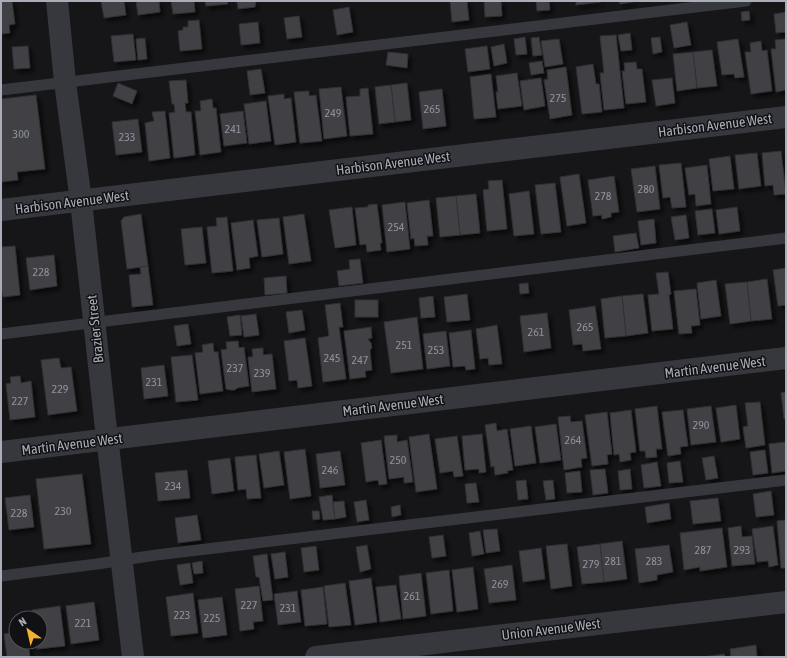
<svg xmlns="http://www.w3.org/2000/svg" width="787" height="658" font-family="'Asap Condensed',sans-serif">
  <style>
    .building { fill: #404145; stroke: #303034; filter: url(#shadow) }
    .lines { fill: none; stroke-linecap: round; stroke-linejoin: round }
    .lane { stroke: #37383d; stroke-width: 11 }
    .street { stroke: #37383d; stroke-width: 22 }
    .labels { text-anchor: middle; stroke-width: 3; stroke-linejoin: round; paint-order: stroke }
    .number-label { font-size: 12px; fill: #8e929b }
    .street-label { font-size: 14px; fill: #a8adb8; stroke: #111113 }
  </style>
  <defs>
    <filter id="shadow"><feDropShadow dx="3.5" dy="3.5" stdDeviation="2" flood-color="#0009"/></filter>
  </defs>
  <rect width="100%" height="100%" fill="#161618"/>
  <g class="building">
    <path d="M1,1H12L15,24L9,25L10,33L1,34Z"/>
    <path d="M101,1H124L126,15L104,18Z"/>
    <path d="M136,1H159L160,12L138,15Z"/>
    <path d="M171,1H194L195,12L173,14Z"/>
    <path d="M205,1H227L228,4L206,6Z"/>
    <path d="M237,1H256L255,7L238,9Z"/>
    <path d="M450,1H467L469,20L452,22Z"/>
    <path d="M484,1H501L502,16L485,17Z"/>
    <path d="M536,1H549L550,10L537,11Z"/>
    <path d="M576,1H601V2L576,5Z"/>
    <path d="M619,1H633V2L620,4Z"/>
    <path d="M349,7L353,32L337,35L333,10Z"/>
    <path d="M749,11L750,20L742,21L741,12Z"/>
    <path d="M786,12V32L776,33L774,14Z"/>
    <path d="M299,16L302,37L287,39L284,18Z"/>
    <path d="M199,20L202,49L180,51L178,31L183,30V27H188V21Z"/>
    <path d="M258,22L260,43L241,45L239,24Z"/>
    <path d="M687,22L691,45L674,48L670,25Z"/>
    <path d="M630,33L632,50L621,51L618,35Z"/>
    <path d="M133,34L136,60L114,62L111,36Z"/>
    <path d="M616,35L624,108L604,110L600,73H604L600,36Z"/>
    <path d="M525,37L527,54L516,55L514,39Z"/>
    <path d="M539,37L542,55L533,56L531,38Z"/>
    <path d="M660,37L662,52L653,54L651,38Z"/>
    <path d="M145,38L147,59L138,60L136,39Z"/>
    <path d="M559,39L563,64L545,67L541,41Z"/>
    <path d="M738,39L744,77L735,78L734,74L722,75L717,42Z"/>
    <path d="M786,39V90L776,92L771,49H776L775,40Z"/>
    <path d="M761,41L762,51L767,50L772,91L751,94L745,52H751L750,43Z"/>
    <path d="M504,44L507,63L494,66L491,47Z"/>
    <path d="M28,46L30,68L14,69L12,47Z"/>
    <path d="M487,46L490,69L468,72L465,49Z"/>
    <path d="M712,50L717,86L697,88L693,52Z"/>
    <path d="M388,52L408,54L407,68L386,65Z"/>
    <path d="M693,52L697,88L677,91L673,54Z"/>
    <path d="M542,61L544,73L531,75L529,63Z"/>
    <path d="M636,62L637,69H642L646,102L626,104L622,71H625L624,63Z"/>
    <path d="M593,64L596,84H599L602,112L582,114L576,67Z"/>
    <path d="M566,67L572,115L550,119L544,80L548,79L547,70Z"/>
    <path d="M261,69L265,93L250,95L247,71Z"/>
    <path d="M517,73L522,106L498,109L496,92H498L496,76Z"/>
    <path d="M491,74L496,117L474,119L470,77Z"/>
    <path d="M541,78L545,106L524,110L520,81Z"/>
    <path d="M672,78L675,103L656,106L652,80Z"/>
    <path d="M186,80L188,103H185L186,112H191L195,155L174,158L169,113L175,112L174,104H172L169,81Z"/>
    <path d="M118,83L137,91L132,104L113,96Z"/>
    <path d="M407,83L411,120L395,122L391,85Z"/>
    <path d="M391,85L395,122L379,124L375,87Z"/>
    <path d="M341,87L347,136L324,139L319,89Z"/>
    <path d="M368,88L373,134L350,136L346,97L360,96V89Z"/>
    <path d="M442,89L446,126L423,129L419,92Z"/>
    <path d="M309,91V96L316,95L322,141L300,143L294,92Z"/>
    <path d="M284,94V99L291,98L296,142L275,145L268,96Z"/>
    <path d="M36,95L45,169L17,172L18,180L1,182V99Z"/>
    <path d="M212,99L213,108H216L221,152L200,155L195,111H201L200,101Z"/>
    <path d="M266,101L271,141L249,144L244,104Z"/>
    <path d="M165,111L170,158L149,161L145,123L154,121L152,112Z"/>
    <path d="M243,111L247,143L224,146L220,114Z"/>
    <path d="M138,119L142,152L116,155L112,122Z"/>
    <path d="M781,151L786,194L774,195L773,185L765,186L762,153Z"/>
    <path d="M757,153L761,186L739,189L735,155Z"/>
    <path d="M730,156L734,189L713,191L709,159Z"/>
    <path d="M681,163L686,207L672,208L670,197L663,198L659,165Z"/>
    <path d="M707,165L711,204L696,206L695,194L689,195L685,168Z"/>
    <path d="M655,166L660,209L637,212L631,169Z"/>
    <path d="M579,174L586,223L567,226L560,177Z"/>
    <path d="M614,176L619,212L611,213V217L602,219V215L593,216L588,180Z"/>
    <path d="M502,180L507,229L487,231L483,190L489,189L488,181Z"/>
    <path d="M555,183L561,232L541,234L535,185Z"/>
    <path d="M529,191L534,234L514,236L509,194Z"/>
    <path d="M476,194L480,233L460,235L456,196Z"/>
    <path d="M456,196L460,235L440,237L436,198Z"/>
    <path d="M429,200L433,236H427L428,245L415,246L414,238L411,239L407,203Z"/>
    <path d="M405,202L410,249L387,252L382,205Z"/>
    <path d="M377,204L382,243H380L381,250L367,252L366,244L360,245L355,208L368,207V205Z"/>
    <path d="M352,207L356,245L335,248L329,210Z"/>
    <path d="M737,207L740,231L719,234L716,210Z"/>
    <path d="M712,209L715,233L698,235L695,211Z"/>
    <path d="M141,214L148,266L127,269L121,221L124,217Z"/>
    <path d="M304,214L311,261L289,264L283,217Z"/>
    <path d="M686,215L689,238L675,240L671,217Z"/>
    <path d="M227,217L233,271L212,273L207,227L217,226L216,218Z"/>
    <path d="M279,218L283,254L262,257L257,220Z"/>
    <path d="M654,219L656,243L641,245L638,221Z"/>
    <path d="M253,220L258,256L249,258L250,268L237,270L231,223Z"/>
    <path d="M202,227L206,263L185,265L181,229Z"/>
    <path d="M636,233L639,248L615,252L613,236Z"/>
    <path d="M15,246L20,295L3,297L1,288V247Z"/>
    <path d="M54,255L57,286L30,290L26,258Z"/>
    <path d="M360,259L363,283L339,286L337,271L350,269L349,260Z"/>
    <path d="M148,266L153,305L132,307L129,275L141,274L140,267Z"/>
    <path d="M786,268V305L778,306L773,270Z"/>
    <path d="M668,272L671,294L669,295L673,329L652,331L648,295L659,294L656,273Z"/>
    <path d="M286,276L287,293L265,295L264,278Z"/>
    <path d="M767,279L772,319L751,321L747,282Z"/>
    <path d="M716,280L721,316L701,319L697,283Z"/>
    <path d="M747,282L751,321L730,324L725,284Z"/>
    <path d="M528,283L529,293L520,294L519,284Z"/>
    <path d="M696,289L700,325L691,326L692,333L679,334L674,291Z"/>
    <path d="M467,294L470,320L447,322L444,297Z"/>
    <path d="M643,294L648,333L626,336L622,296Z"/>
    <path d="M433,296L435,317L421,318L419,298Z"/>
    <path d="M622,296L626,336L605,338L601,299Z"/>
    <rect x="355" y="300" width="23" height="17"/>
    <path d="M340,303L343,327H339L346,379L323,382L318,338L329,336L325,305Z"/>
    <path d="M595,306L601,349L583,351L582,344L573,345L569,310Z"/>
    <path d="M302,310L305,330L289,333L286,312Z"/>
    <path d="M547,313L551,348L524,352L520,316Z"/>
    <path d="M256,314L259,335L244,337L241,316Z"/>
    <path d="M240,315L242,335L230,336L227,317Z"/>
    <path d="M417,317L423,369L391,373L384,322Z"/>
    <path d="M188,324L191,344L177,346L174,326Z"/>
    <path d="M497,325L502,364L489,365L488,358L480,359L476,329Z"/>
    <path d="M371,327L372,338L368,339L371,343L372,348L370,350L372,370L365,371L366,377L350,379L344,331Z"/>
    <path d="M471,330L475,369L466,370L465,366L453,367L449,333Z"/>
    <path d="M446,331L450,366L427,369L423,334Z"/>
    <path d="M305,338L312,386L298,388L297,380L289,381L284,341Z"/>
    <path d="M238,341L239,348L244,347L249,386L237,388L235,390H231L226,389L221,350L227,349L226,342Z"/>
    <path d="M213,343L214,352H218L223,391L200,394L195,353L203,352L202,345Z"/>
    <path d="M263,348V355L272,354L276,389L252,392L248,357H253L252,349Z"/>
    <path d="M192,355L198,400L176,402L171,357Z"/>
    <path d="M59,358L61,368L71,367L77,411L48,415L41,360Z"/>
    <path d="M164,365L168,396L144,399L141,368Z"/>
    <path d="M20,376L21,383L31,381L35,417L10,420L6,384L11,383L10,377Z"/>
    <path d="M786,392V419H784L781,393Z"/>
    <path d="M760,402L765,445L746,448L743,427L748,426L745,403Z"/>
    <path d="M736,405L740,439L721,442L716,408Z"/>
    <path d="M657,406L662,449H656L657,457L646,458L645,451H640L635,409Z"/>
    <path d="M711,406L716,442L691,445L687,409Z"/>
    <path d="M631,410L636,452L630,453L631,460L620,462L619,454L614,455L610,413Z"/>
    <path d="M683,410L688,446L680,447L681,454L668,456L662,412Z"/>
    <path d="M607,412L612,454L607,455L608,464L592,466L585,415Z"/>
    <path d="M570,416L571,422L582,421L587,458L581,459L582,467L564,470L558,417Z"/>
    <path d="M496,423L497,431L507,429L513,470L507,471L508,473L495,475L494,466L491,467L485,425Z"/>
    <path d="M556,424L561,460L540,463L535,427Z"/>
    <path d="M531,426L536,463L515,466L510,429Z"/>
    <path d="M429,434L437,489L416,492L409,437Z"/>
    <path d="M482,434L486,472L479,473V469L465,470L462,436Z"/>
    <path d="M397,435V442L407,440L413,482L404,483V477L389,479L384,436Z"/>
    <path d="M457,436L463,476L454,477L453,471L440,473L435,439Z"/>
    <path d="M381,440L387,484L379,485L378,480L366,482L361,443Z"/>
    <path d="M786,442V471L772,473L769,444Z"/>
    <path d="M305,449L311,496L290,499L284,452Z"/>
    <path d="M765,450L768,473L753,475L750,452Z"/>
    <path d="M279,451L284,485L264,488L259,454Z"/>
    <path d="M340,451L345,485L320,488L316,454Z"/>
    <path d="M256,455L261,498L247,499L246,489L238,490L235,457Z"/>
    <path d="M714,456L718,478L706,480L702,458Z"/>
    <path d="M230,458L234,491L212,494L208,461Z"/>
    <path d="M680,461L683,482L669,483L667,463Z"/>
    <path d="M657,462L661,486L644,488L641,465Z"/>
    <path d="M605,469L608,493L593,495L590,470Z"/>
    <path d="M630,469L632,489L620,490L618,471Z"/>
    <path d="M187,470L190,498L158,501L155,473Z"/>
    <path d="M580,471L582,492L567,493L565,473Z"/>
    <path d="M82,474L91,544L44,549L36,479Z"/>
    <path d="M526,480L528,499L518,500L516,481Z"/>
    <path d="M553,480L555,499L546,500L543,481Z"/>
    <path d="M476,483L479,502L467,503L465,484Z"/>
    <path d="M771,491L774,515L756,517L753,494Z"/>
    <path d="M30,495L34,527L9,530L5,498Z"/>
    <path d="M332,495L335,519L323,520L319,497Z"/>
    <path d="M718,498L721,521L693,524L690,501Z"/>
    <path d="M366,500L369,520L357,522L354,502Z"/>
    <path d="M344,501L346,517L335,519L333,502Z"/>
    <path d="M669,503L671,519L647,523L645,507Z"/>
    <path d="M400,505L401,515L392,517L391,507Z"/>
    <path d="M312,511H319L320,519L313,520Z"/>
    <path d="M197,515L201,540L178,543L175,518Z"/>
    <path d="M786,520V568H781L777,521Z"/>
    <path d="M741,526L742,537L752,536L755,564L732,566L728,528Z"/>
    <path d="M773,526L778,565L769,567L768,561L757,562L752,529Z"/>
    <path d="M722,528L727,567L700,571V567L684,570L680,533Z"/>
    <path d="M497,529L500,551L486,553L483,530Z"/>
    <path d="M480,531L484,554L472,556L469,533Z"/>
    <path d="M443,535L446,556L432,558L429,537Z"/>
    <path d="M622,541L627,579L604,582L600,544Z"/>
    <path d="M567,544L572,586L551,589L546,546Z"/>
    <path d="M600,544L604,582L582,584L577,547Z"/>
    <path d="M367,545L371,569L360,572L356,547Z"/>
    <path d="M669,545L673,572L657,575V580L639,583L635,549Z"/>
    <path d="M316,546L319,570L304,572L301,548Z"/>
    <path d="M541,548L545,579L523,582L519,551Z"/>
    <path d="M285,552L288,577L275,579L271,554Z"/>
    <path d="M267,554L273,600L263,601L259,577H256L253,556Z"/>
    <path d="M202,561L203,573L194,574L192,563Z"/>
    <path d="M190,563L193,583L180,585L177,565Z"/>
    <path d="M512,565L516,600L489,603L484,569Z"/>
    <path d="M473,567L478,609L457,612L452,570Z"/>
    <path d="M449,570L453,611L431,614L426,573Z"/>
    <path d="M421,573L426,616L403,619L399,576Z"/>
    <path d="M371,578L377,622L355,625L349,581Z"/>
    <path d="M345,583L351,625L329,627L324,586Z"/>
    <path d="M396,585L401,619L380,622L376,587Z"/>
    <path d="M259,586L263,621L253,622L254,629L240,631L235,589Z"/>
    <path d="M323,587L327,624L305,626L301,590Z"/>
    <path d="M297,591L301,622L278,625L274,594Z"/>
    <path d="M193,593L198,633L171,636L166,597Z"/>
    <path d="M222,597L227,635L203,638L198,600Z"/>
    <path d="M94,602L99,640L71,644L66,606Z"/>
    <path d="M60,606L65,646L37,649L36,642H40V618H33L32,610Z"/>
    <path d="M16,632V642H28L30,657H7L4,634Z"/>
    <path d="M756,645L757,657H731L730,649Z"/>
    <path d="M724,654L725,657H703Z"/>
  </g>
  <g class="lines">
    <g class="lane">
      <path d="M1,90L746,1"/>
      <path d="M1,334L786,238"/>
      <path d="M1,576L97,564L156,555L786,480"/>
    </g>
    <g class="street">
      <path d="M57,1L65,82L81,201L105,420L133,657"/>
      <path d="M1,210L786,117"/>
      <path d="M1,452L786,358"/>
      <path d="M316,657L786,602"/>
    </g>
  </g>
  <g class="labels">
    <g class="number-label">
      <text x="558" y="102">275</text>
      <text x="432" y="113">265</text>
      <text x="333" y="117">249</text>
      <text x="233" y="133">241</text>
      <text x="21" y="138">300</text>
      <text x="127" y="141">233</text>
      <text x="646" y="193">280</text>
      <text x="603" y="200">278</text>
      <text x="396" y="231">254</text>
      <text x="41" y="276">228</text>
      <text x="585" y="331">265</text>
      <text x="536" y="336">261</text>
      <text x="404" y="349">251</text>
      <text x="436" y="354">253</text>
      <text x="332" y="362">245</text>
      <text x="360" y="364">247</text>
      <text x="235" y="372">237</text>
      <text x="262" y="377">239</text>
      <text x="154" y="386">231</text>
      <text x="60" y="393">229</text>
      <text x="20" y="405">227</text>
      <text x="701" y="429">290</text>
      <text x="573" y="444">264</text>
      <text x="398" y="464">250</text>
      <text x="330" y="474">246</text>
      <text x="173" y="490">234</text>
      <text x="63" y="515">230</text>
      <text x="19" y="517">228</text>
      <text x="703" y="554">287</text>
      <text x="742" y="554">293</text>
      <text x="613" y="565">281</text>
      <text x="654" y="565">283</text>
      <text x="591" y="568">279</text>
      <text x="500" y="588">269</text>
      <text x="412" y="600">261</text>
      <text x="249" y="609">227</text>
      <text x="288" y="612">231</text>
      <text x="182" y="619">223</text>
      <text x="212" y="622">225</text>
      <text x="83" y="627">221</text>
    </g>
    <g class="street-label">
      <text transform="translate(715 125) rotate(-7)" y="5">Harbison Avenue West</text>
      <text transform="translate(393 163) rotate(-7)" y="5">Harbison Avenue West</text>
      <text transform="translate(72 202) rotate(-7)" y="5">Harbison Avenue West</text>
      <text transform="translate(95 329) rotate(-96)" y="5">Brazier Street</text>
      <text transform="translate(715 367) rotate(-7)" y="5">Martin Avenue West</text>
      <text transform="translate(393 405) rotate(-7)" y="5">Martin Avenue West</text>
      <text transform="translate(72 444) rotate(-7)" y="5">Martin Avenue West</text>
      <text transform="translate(551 629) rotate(-7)" y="5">Union Avenue West</text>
    </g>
  </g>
  <rect width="787" height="658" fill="none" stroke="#a8adb8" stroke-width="4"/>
  <g transform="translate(28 630) rotate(326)"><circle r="19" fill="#111113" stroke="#4d4f55"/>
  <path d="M0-3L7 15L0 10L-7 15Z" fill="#f2b134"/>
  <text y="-6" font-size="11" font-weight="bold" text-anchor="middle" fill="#a8adb8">N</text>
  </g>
</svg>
